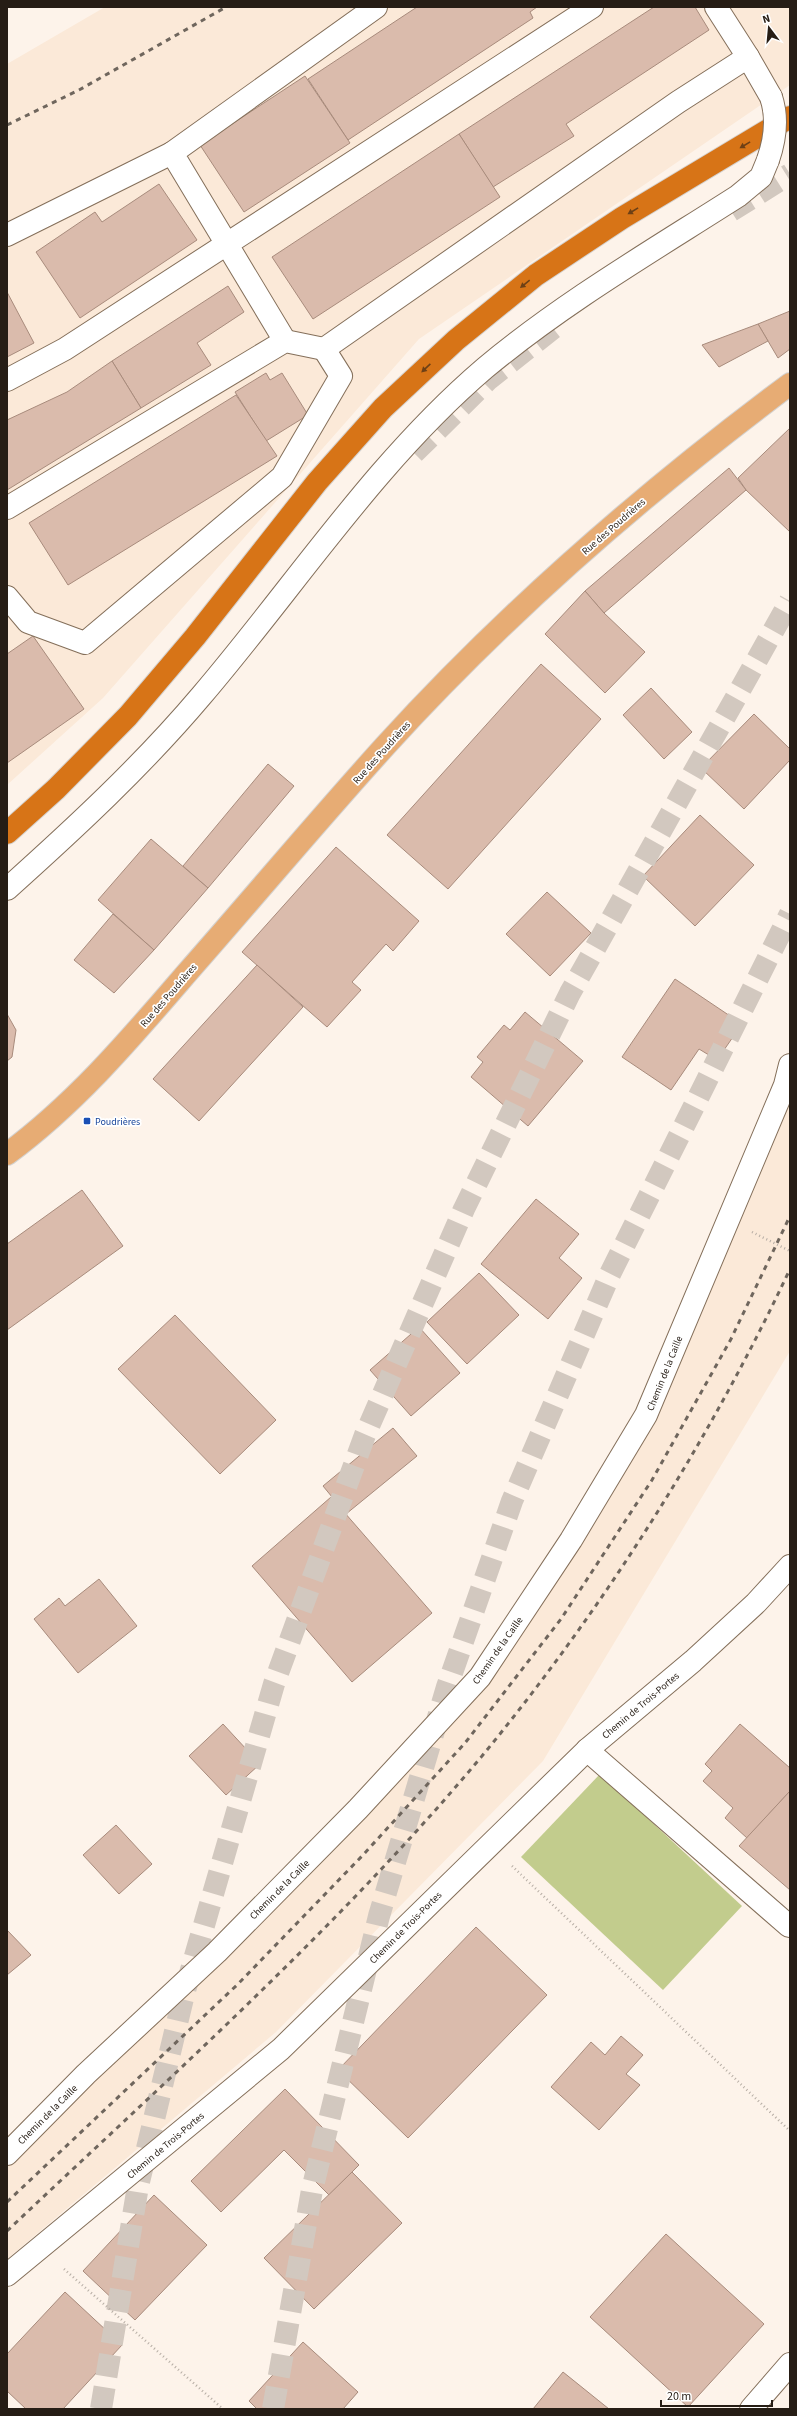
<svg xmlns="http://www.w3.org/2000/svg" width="797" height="2416" font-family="'Source Sans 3',sans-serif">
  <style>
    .built { fill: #fbe9d8 }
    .green { fill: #c2cc8d }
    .building { fill: #dabbac; stroke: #a88b7c }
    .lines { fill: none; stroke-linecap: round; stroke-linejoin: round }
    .highway-tunnel { stroke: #d2c8bf; stroke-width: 22; stroke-dasharray: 22 11; stroke-linecap: butt }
    .minor-casing { stroke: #846f5a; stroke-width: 24 }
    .major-casing { stroke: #d4d2d0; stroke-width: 24 }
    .highway-casing { stroke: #d4d2d0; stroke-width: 24 }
    .path { stroke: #b6ada4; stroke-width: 2.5; stroke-dasharray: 1 3; stroke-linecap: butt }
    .minor { stroke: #fff; stroke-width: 22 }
    .major { stroke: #e7ac74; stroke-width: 22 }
    .highway { stroke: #d77417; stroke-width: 22 }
    .rail { stroke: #6f665d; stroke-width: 3; stroke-dasharray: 5 5; stroke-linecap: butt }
    .minor-bridge-casing { stroke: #846f5a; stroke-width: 24; stroke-linecap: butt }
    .path-bridge { stroke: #b6ada4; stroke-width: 2.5; stroke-dasharray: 1 3; stroke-linecap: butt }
    .minor-bridge { stroke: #fff; stroke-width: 22 }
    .oneway { fill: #6d4016 }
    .transit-dot { fill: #1a4fb4; stroke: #fff; stroke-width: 1.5 }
    .labels { text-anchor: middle; stroke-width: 3.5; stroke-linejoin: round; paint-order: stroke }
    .street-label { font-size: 10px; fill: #261d15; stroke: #fff }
    .transit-label { font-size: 10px; fill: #164399; stroke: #fff; text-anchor: start }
  </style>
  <rect width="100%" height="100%" fill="#fdf3ea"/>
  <g class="built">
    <path d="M105,7H790V85L419,339L103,698L7,785V64Z"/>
    <path d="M790,1065V1351L543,1761L276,2032L7,2259V2157L480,1677L646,1415Z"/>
  </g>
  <path class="green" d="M600,1774L742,1906L663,1990L521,1857Z"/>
  <g class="building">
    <path d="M417,7H537L530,12L533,18L348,140L308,79Z"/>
    <path d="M654,7H695L709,30L566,124L574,136L493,187L459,134Z"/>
    <path d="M305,76L350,143L244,212L200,145Z"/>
    <path d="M459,134L500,197L313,319L272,257Z"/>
    <path d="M159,184L197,240L80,318L36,252L95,212L102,222Z"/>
    <path d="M228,286L244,312L197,343L211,365L141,408L112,361Z"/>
    <path d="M7,292L34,343L7,357Z"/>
    <path d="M790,311V349L778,358L758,324Z"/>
    <path d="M758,324L768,341L719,367L702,345Z"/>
    <path d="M112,361L141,408L7,490V420L67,392Z"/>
    <path d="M266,373L270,380L282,373L308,415L266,441L235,392Z"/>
    <path d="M236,395L277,456L68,585L29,523Z"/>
    <path d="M790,428V532L746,490L738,478Z"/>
    <path d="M729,468L746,490L604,613L585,591Z"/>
    <path d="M585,591L604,613L645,652L605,693L545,634Z"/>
    <path d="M33,636L84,709L7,763V654Z"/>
    <path d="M541,664L601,719L448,889L387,835Z"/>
    <path d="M651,688L692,732L664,759L623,715Z"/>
    <path d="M754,714L790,749V760L744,809L701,768Z"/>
    <path d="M268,764L294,786L208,888L183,866Z"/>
    <path d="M700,815L754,865L695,926L643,876Z"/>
    <path d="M151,839L208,888L154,950L98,900Z"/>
    <path d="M336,847L419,921L393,951L386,944L352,982L361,990L327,1027L242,952Z"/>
    <path d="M547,892L591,933L550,976L506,934Z"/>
    <path d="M113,914L154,950L114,993L74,960Z"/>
    <path d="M257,965L303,1007L199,1121L153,1079Z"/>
    <path d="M675,979L742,1024L717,1060L699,1049L671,1090L622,1057Z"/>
    <path d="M525,1012L583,1061L528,1126L471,1077L483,1062L477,1057L504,1025L510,1030Z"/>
    <path d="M7,1014L16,1030L12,1057L7,1061Z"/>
    <path d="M82,1190L123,1246L7,1330V1244Z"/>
    <path d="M536,1199L579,1234L559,1258L582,1278L548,1319L481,1264Z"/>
    <path d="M479,1273L519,1315L467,1364L427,1322Z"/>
    <path d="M175,1315L276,1420L220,1474L118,1369Z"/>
    <path d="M419,1327L460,1373L411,1416L370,1370Z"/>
    <path d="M393,1428L417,1456L346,1514L323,1486Z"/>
    <path d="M331,1497L432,1613L352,1682L252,1566Z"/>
    <path d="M99,1579L137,1626L78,1673L34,1619L59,1598L65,1606Z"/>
    <path d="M223,1724L260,1764L226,1795L189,1756Z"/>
    <path d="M740,1724L790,1768V1791L747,1838L725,1818L733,1808L703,1781L712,1771L705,1764Z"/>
    <path d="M790,1791V1890L739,1846Z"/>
    <path d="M116,1825L152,1864L119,1894L83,1855Z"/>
    <path d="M476,1927L547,1995L408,2138L338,2070Z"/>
    <path d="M7,1930L31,1955L7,1975Z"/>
    <path d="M621,2036L643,2055L626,2074L640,2085L599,2130L551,2087L591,2042L605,2055Z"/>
    <path d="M285,2089L359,2165L329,2195L284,2150L221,2212L191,2181Z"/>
    <path d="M352,2172L402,2223L314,2309L264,2258Z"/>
    <path d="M154,2195L207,2245L135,2320L83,2271Z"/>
    <path d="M666,2234L764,2324L688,2407L590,2317Z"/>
    <path d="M65,2292L122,2345L63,2409H26L7,2391V2354Z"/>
    <path d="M303,2342L358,2392L343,2409H257L249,2401Z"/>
    <path d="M563,2372L609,2409H533Z"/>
  </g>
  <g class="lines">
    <g class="highway-tunnel">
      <path d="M731,211L790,174"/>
      <path d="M414,453L489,379L555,327"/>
      <path d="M101,2409L138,2186L184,1994L274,1684L365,1435L464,1209L570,993L790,601"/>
      <path d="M273,2409L312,2190L379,1916L447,1687L512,1501L610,1274L790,914"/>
    </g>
    <defs>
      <g id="minor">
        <path d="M716,7L748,57"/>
        <path d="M7,235L172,153"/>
        <path d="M285,341L172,153L376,7"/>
        <path d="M7,380L65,349L592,7"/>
        <path d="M7,508L285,341L324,349L678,102L748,57L771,97"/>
        <path d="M7,597L28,622L85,643L282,477L341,376L324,349"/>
        <path d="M7,889C75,828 143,765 202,695C295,586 375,462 485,368C563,303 652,251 738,196L761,177L768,160"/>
        <path d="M587,1750L789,1926"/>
        <path d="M7,2154L86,2074L217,1952L358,1809L480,1677L571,1540L646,1415L785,1085L790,1065"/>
        <path d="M7,2275L281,2049L587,1750L693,1661L756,1603L790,1566"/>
        <path d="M751,2409L790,2364"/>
      </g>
      <path id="major" d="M7,1154C76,1103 130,1039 186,974C253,898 318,820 386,745C508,611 645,492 790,384"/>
      <path id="highway" d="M7,833L56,789L128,716L195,637L317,482L383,408L456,340L536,275L622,218L790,117"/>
    </defs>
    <use href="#minor" class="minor-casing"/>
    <use href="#major" class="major-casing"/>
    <use href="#highway" class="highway-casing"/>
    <g class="path">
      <path d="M512,1866L790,2131"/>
      <path d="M64,2269L223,2409"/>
    </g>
    <use href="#minor" class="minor"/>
    <use href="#major" class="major"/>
    <use href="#highway" class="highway"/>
    <g class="rail">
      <path d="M7,125L79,90L226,7"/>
      <path d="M7,2202L238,1984L363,1855L465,1743L561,1619L652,1480L731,1339L790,1216"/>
      <path d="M7,2231C169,2078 339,1927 482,1756C604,1608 708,1443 790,1269"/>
    </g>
    <defs>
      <path id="minor-bridge" d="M768,160C775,140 778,118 771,97"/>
    </defs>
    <use href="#minor-bridge" class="minor-bridge-casing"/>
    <path class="path-bridge" d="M752,1232L790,1251"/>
    <use href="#minor-bridge" class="minor-bridge"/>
  </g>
  <defs><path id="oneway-solid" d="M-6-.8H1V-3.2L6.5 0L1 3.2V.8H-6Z"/></defs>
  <g class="oneway">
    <use href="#oneway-solid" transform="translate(745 145) rotate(149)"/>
    <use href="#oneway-solid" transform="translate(633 211) rotate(149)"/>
    <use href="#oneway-solid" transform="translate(525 284) rotate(141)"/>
    <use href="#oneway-solid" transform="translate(426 368) rotate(137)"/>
  </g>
  <rect class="transit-dot" x="83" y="1117" width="8" height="8" rx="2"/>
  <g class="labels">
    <g class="street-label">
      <text transform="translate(613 526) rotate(-41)" y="4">Rue des Poudrières</text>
      <text transform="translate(381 752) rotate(-48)" y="4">Rue des Poudrières</text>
      <text transform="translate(168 995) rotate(-49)" y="4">Rue des Poudrières</text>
      <text transform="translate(664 1373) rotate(-68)" y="4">Chemin de la Caille</text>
      <text transform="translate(497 1650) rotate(-55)" y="4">Chemin de la Caille</text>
      <text transform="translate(640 1705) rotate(-40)" y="4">Chemin de Trois-Portes</text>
      <text transform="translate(279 1889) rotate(-45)" y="4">Chemin de la Caille</text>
      <text transform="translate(405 1927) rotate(-45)" y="4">Chemin de Trois-Portes</text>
      <text transform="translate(47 2114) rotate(-45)" y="4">Chemin de la Caille</text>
      <text transform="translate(165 2145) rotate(-40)" y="4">Chemin de Trois-Portes</text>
    </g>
    <g class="transit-label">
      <text x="95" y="1125">Poudrières</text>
    </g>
  </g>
  <rect width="797" height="2416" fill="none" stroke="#261d15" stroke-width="16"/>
  <g transform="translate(769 28) rotate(344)" stroke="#ffffff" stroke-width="3" paint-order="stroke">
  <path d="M0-3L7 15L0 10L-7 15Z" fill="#261d15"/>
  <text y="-6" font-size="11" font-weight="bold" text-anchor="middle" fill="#261d15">N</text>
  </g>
  <path d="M661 2400v6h111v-6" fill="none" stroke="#261d15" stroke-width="2"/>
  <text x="667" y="2400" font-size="12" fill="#261d15" stroke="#ffffff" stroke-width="3" paint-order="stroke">20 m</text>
</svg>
